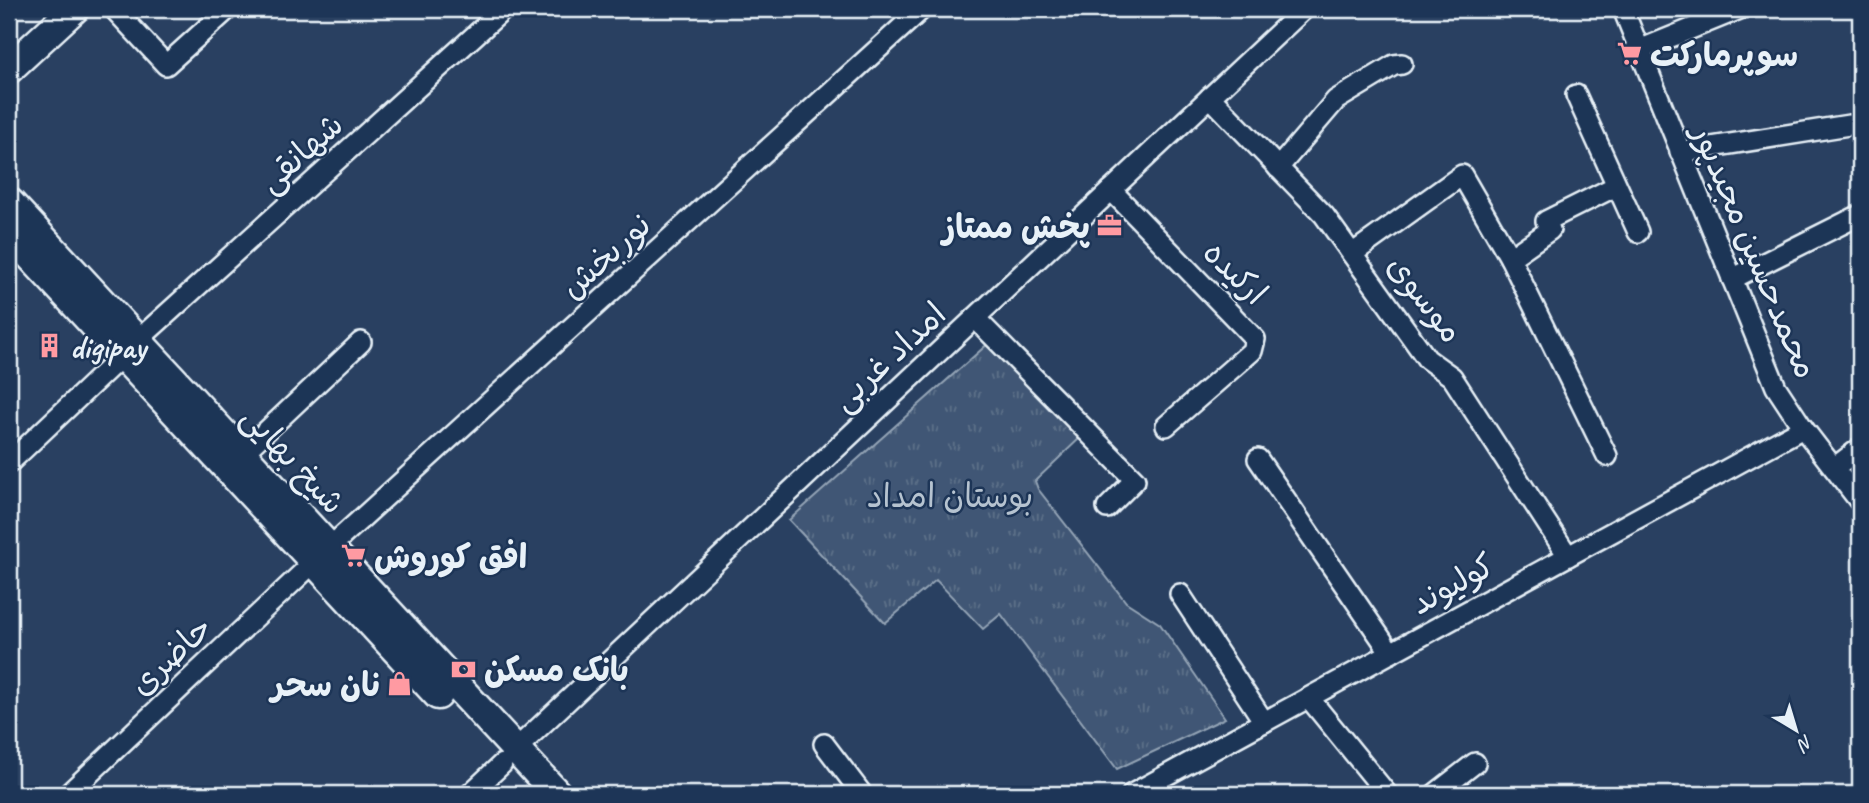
<svg xmlns="http://www.w3.org/2000/svg" width="1869" height="803" font-family="Caveat,'Playpen Sans Arabic',sans-serif">
  <style>
    .park { fill: url(#park-tufts); stroke: #94a4b6; stroke-width: 2 }
    .lines { fill: none; stroke-linecap: round; stroke-linejoin: round }
    .street-casing { stroke: #e8f1f8; stroke-width: 24 }
    .secondary-casing { stroke: #e8f1f8; stroke-width: 33 }
    .street { stroke: #1d3557; stroke-width: 19 }
    .secondary { stroke: #1d3557; stroke-width: 28 }
    .labels { text-anchor: middle; stroke-width: 5; stroke-linejoin: round; paint-order: stroke }
    .poi-label { font-size: 33px; font-weight: bold; fill: #e8f1f8; stroke: #1d3557; text-anchor: start }
    .street-label { font-size: 33px; fill: #e8f1f8; stroke: #1d3557 }
    .park-label { font-size: 33px; fill: #b6c3d0; stroke: #1d3557 }
  </style>
  <defs>
    <pattern id="park-tufts" width="24" height="20" patternUnits="userSpaceOnUse" patternTransform="scale(1.75)"><rect width="24" height="20" fill="#415774"/><path d="M3 7l-1-3M5 7V3M7 7l1-3M15 17l-1-3M17 17v-4M19 17l1-3" fill="none" stroke="#5c7089"/></pattern>
  </defs>
  <rect width="100%" height="100%" fill="#294061"/>
  <filter id="ink" filterUnits="userSpaceOnUse"><feTurbulence type="fractalNoise" baseFrequency=".0143" numOctaves="2"/><feDisplacementMap in="SourceGraphic" scale="14" xChannelSelector="R" yChannelSelector="G"/><feConvolveMatrix kernelMatrix="1 2 1 2 8 2 1 2 1" color-interpolation-filters="sRGB"/></filter>
  <g filter="url(#ink)">
    <path class="park" d="M990,342L1081,437L1035,481L1038,489L1126,602L1160,624L1225,718L1117,769L1001,614L983,629L936,580L885,623L789,520Z"/>
    <g class="lines">
      <defs>
        <g id="street">
          <path d="M114,9L166,65L228,9"/>
          <path d="M1623,9L1776,387L1803,428L1860,502"/>
          <path d="M1639,50L1740,9"/>
          <path d="M1576,95L1638,232"/>
          <path d="M1210,97L1324,215L1427,359L1452,377L1568,556"/>
          <path d="M1680,152L1849,125"/>
          <path d="M1278,168L1336,100L1394,65L1402,64"/>
          <path d="M1111,190L1255,339L1252,351L1166,426"/>
          <path d="M1352,254L1462,175L1510,258L1607,456"/>
          <path d="M1510,258L1550,230L1546,221L1616,186"/>
          <path d="M1732,279L1860,215"/>
          <path d="M975,318L1135,480L1107,508"/>
          <path d="M137,341L504,9"/>
          <path d="M242,454L361,342"/>
          <path d="M1258,459L1391,653"/>
          <path d="M9,463L122,356"/>
          <path d="M1834,468L1860,448"/>
          <path d="M329,548L922,9"/>
          <path d="M1180,594L1264,722"/>
          <path d="M1309,698L1387,794"/>
          <path d="M824,744L862,794"/>
          <path d="M515,750L1304,9"/>
          <path d="M68,794L314,562"/>
          <path d="M470,794L502,764"/>
          <path d="M1132,794L1803,428"/>
          <path d="M1435,794L1475,763"/>
        </g>
        <g id="secondary">
          <path d="M9,69L74,9"/>
          <path d="M9,202L557,794"/>
          <path d="M9,233L438,695"/>
        </g>
      </defs>
      <use href="#street" class="street-casing"/>
      <use href="#secondary" class="secondary-casing"/>
      <use href="#street" class="street"/>
      <use href="#secondary" class="secondary"/>
    </g>
  </g>
  <defs>
    <symbol id="supermarket-bare" viewBox="-9 -9 18 18"><path d="M-6-5.5h2.5l.6 2H6L4.5 2H-2.5L-4.4-4H-6ZM-1.5 3.2a1.3 1.3 0 1 0 .1 0ZM3 3.2a1.3 1.3 0 1 0 .1 0Z" fill="#ff9aa2" stroke="#1d3557" stroke-width="2.5" paint-order="stroke"/></symbol>
    <symbol id="office-bare" viewBox="-9 -9 18 18"><path d="M-6-3h4V-5.5h4V-3h4V5H-6ZM-1-4.5V-3h2v-1.5ZM-6 0V1H6V0Z" fill="#ff9aa2" stroke="#1d3557" stroke-width="2.5" paint-order="stroke"/></symbol>
    <symbol id="building-bare" viewBox="-9 -9 18 18"><path d="M-4-6H4V6H1V3H-1V6H-4ZM-2.5-4.3h1.7v1.8h-1.7ZM.8-4.3h1.7v1.8H.8ZM-2.5-1h1.7V.8h-1.7ZM.8-1h1.7V.8H.8Z" fill="#ff9aa2" stroke="#1d3557" stroke-width="2.5" paint-order="stroke"/></symbol>
    <symbol id="bank-bare" viewBox="-9 -9 18 18"><path d="M-6-4H6V4H-6ZM0-2.3a2.3 2.3 0 1 0 0 4.6a2.3 2.3 0 1 0 0-4.6Z" fill="#ff9aa2" stroke="#1d3557" stroke-width="2.5" paint-order="stroke"/></symbol>
    <symbol id="shop-bare" viewBox="-9 -9 18 18"><path d="M-5-2.5h2.3a2.7 3.5 0 0 1 5.4 0H5L5.5 6h-11ZM-1.5-2.5h3a1.5 2.3 0 0 0-3 0Z" fill="#ff9aa2" stroke="#1d3557" stroke-width="2.5" paint-order="stroke"/></symbol>
  </defs>
  <g fill-rule="evenodd">
    <use href="#supermarket-bare" x="1612" y="36" width="35" height="35"/>
    <use href="#office-bare" x="1092" y="208" width="35" height="35"/>
    <use href="#building-bare" x="32" y="328" width="35" height="35"/>
    <use href="#supermarket-bare" x="336" y="538" width="35" height="35"/>
    <use href="#bank-bare" x="446" y="652" width="35" height="35"/>
    <use href="#shop-bare" x="382" y="666" width="35" height="35"/>
  </g>
  <g class="labels">
    <g class="poi-label">
      <text x="1650" y="66">سوپرمارکت</text>
      <text x="1090" y="238" text-anchor="end">پخش ممتاز</text>
      <text x="70" y="358">digipay</text>
      <text x="374" y="568">افق کوروش</text>
      <text x="484" y="681">بانک مسکن</text>
      <text x="380" y="696" text-anchor="end">نان سحر</text>
    </g>
    <g class="street-label">
      <text transform="translate(300 152) rotate(-42)" y="12">شهانقی</text>
      <text transform="translate(1756 251) rotate(67)" y="12">محمدحسین مجیدپور</text>
      <text transform="translate(605 255) rotate(-42)" y="12">نوربخش</text>
      <text transform="translate(1236 272) rotate(45)" y="12">ارکیده</text>
      <text transform="translate(1426 298) rotate(52)" y="12">موسوی</text>
      <text transform="translate(888 356) rotate(-43)" y="12">امداد غربی</text>
      <text transform="translate(294 459) rotate(47)" y="12">شیخ بهایی</text>
      <text transform="translate(1452 583) rotate(-29)" y="12">کولیوند</text>
      <text transform="translate(170 655) rotate(-43)" y="12">حاضری</text>
    </g>
    <g class="park-label">
      <text x="950" y="507">بوستان امداد</text>
    </g>
  </g>
  <rect width="1869" height="803" fill="none" stroke="#1d3557" stroke-width="35"/>
  <rect x="18" y="18" width="1834" height="768" fill="none" stroke="#e8f1f8" stroke-width="2.5" filter="url(#ink)"/>
  <g transform="translate(1796 730) rotate(142)" stroke="#1d3557" stroke-width="5" paint-order="stroke">
  <path d="M0-5L12 26L0 18L-12 26Z" fill="#e8f1f8"/>
  <text y="-10" font-size="19" font-weight="bold" text-anchor="middle" fill="#e8f1f8">N</text>
  </g>
</svg>
